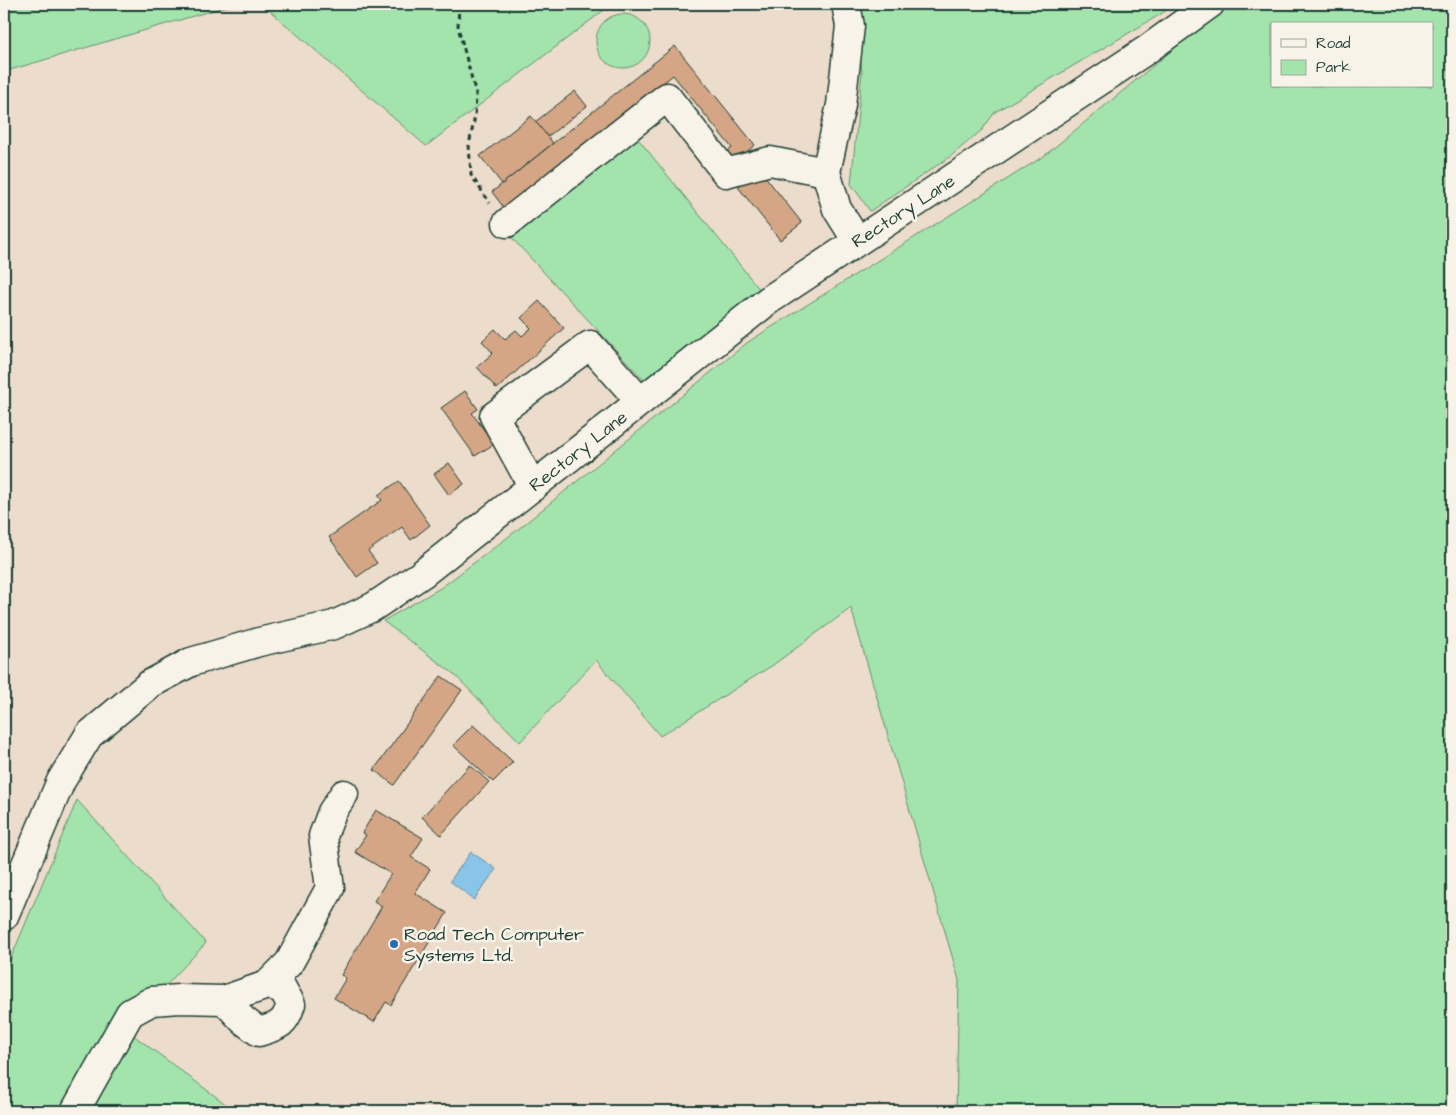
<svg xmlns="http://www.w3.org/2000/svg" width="1456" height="1115" font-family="'Architects Daughter',sans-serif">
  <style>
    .green { fill: #a3e4ad; stroke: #619070; fill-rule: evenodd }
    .water { fill: #89c4e9; stroke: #5f8ea1 }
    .building { fill: #d4a686; stroke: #1f3d34 }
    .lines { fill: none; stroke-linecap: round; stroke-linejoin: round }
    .minor-casing { stroke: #1f3d34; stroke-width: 31 }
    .path { stroke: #1f3d34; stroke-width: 3; stroke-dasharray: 5 4; stroke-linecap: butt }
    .minor { stroke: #f7f3e8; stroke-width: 28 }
    .poi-dot { fill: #1f6fb2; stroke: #f7f3e8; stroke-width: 2 }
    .labels { text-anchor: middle; stroke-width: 5; stroke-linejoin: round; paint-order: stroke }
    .street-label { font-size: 18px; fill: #1f3d34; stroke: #f7f3e8 }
    .poi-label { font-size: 18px; fill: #1f3d34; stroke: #f7f3e8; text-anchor: start }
  </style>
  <rect width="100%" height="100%" fill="#ecdccb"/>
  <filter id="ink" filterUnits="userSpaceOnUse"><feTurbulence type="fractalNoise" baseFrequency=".02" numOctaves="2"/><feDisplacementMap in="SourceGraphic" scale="10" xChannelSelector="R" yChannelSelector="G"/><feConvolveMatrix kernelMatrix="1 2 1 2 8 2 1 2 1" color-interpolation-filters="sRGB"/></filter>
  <g filter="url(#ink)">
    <g class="green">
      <path d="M4,4H234L10,70L4,60Z"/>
      <path d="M262,4H612L426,146Z"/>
      <path d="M854,4H1174L1161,14L995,112L982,130L951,156L870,211L851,184L862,72Z"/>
      <path d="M1228,4H1452V1111H956L959,980L851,608L773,665L660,736L596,660L520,742L454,674L383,621L442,587L516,531L748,342L1044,156ZM1272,24H1432V86H1272Z"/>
      <circle cx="623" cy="41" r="27"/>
      <path d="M635,135L760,290L644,380L510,236Z"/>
      <path d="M77,800L206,943L125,1029L235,1111H4V975Z"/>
    </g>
    <path class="water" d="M471,852L496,869L474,900L450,881Z"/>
    <g class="building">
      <path d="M675,46L755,145L733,163L725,153L732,148L673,75L505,209L492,192Z"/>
      <path d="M575,91L587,106L547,137L535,122Z"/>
      <path d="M531,116L553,143L502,184L480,156Z"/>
      <path d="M760,170L802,223L780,240L738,187Z"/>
      <path d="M539,301L564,328L497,389L477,367L493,353L482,341L495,329L505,339L516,330L522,336L531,328L521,318Z"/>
      <path d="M465,391L478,409L472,413L494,444L475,456L441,408Z"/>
      <path d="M449,463L464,484L449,495L434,474Z"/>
      <path d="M399,481L430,525L411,540L402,527L368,551L377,563L357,577L329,537L382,500L378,495Z"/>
      <path d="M441,676L462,690L394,785L374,770Z"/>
      <path d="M473,725L513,762L493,782L453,745Z"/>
      <path d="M470,765L489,782L441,835L422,817Z"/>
      <path d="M376,810L423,838L411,857L430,869L415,893L447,913L391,1005L386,1002L374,1022L334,998L346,978L341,975L382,906L374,901L391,874L355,852L366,835L362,833Z"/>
    </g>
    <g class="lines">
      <defs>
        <g id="minor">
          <path d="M846,4L850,26L841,105L826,172L837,209L857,241"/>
          <path d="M507,223L667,97L726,173L770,161L826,172"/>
          <path d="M533,487L494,416L590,345L640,401"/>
          <path d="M4,916L61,781L89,735L150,684L191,662L259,642L334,625L373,607L422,574L769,300L1145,51L1210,4"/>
          <path d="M267,985L289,963L330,888L323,836L332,812L344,794"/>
          <path d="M75,1111L130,1013L152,1001L179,999L224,1000L243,1020L259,1032C278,1026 285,1025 291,1004L282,988L267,985L224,1000"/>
        </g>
      </defs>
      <use href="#minor" class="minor-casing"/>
      <path class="path" d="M459,4L458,27L476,94L475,116L469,145L471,175L490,203"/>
      <use href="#minor" class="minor"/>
    </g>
  </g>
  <circle class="poi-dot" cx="394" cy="944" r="5"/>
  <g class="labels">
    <g class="street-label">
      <text transform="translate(903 211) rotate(-33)" y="6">Rectory Lane</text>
      <text transform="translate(578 451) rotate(-38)" y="6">Rectory Lane</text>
    </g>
    <g class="poi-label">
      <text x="404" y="940">Road Tech Computer<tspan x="404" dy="21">Systems Ltd.</tspan></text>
    </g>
  </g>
  <rect width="1456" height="1115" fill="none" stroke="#f7f3e8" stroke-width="20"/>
  <rect x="10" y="10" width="1436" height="1095" fill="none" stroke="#1f3d34" stroke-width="2" filter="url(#ink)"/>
  <rect x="1271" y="22" width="162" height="65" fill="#f7f3e8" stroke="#a1aaa0"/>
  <rect x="1281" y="39" width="25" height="8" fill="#f7f3e8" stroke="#a1aaa0"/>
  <text x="1316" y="48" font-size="15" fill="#1f3d34">Road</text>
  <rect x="1281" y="60" width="25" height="15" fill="#a3e4ad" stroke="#a1aaa0"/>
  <text x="1316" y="72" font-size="15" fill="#1f3d34">Park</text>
</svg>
